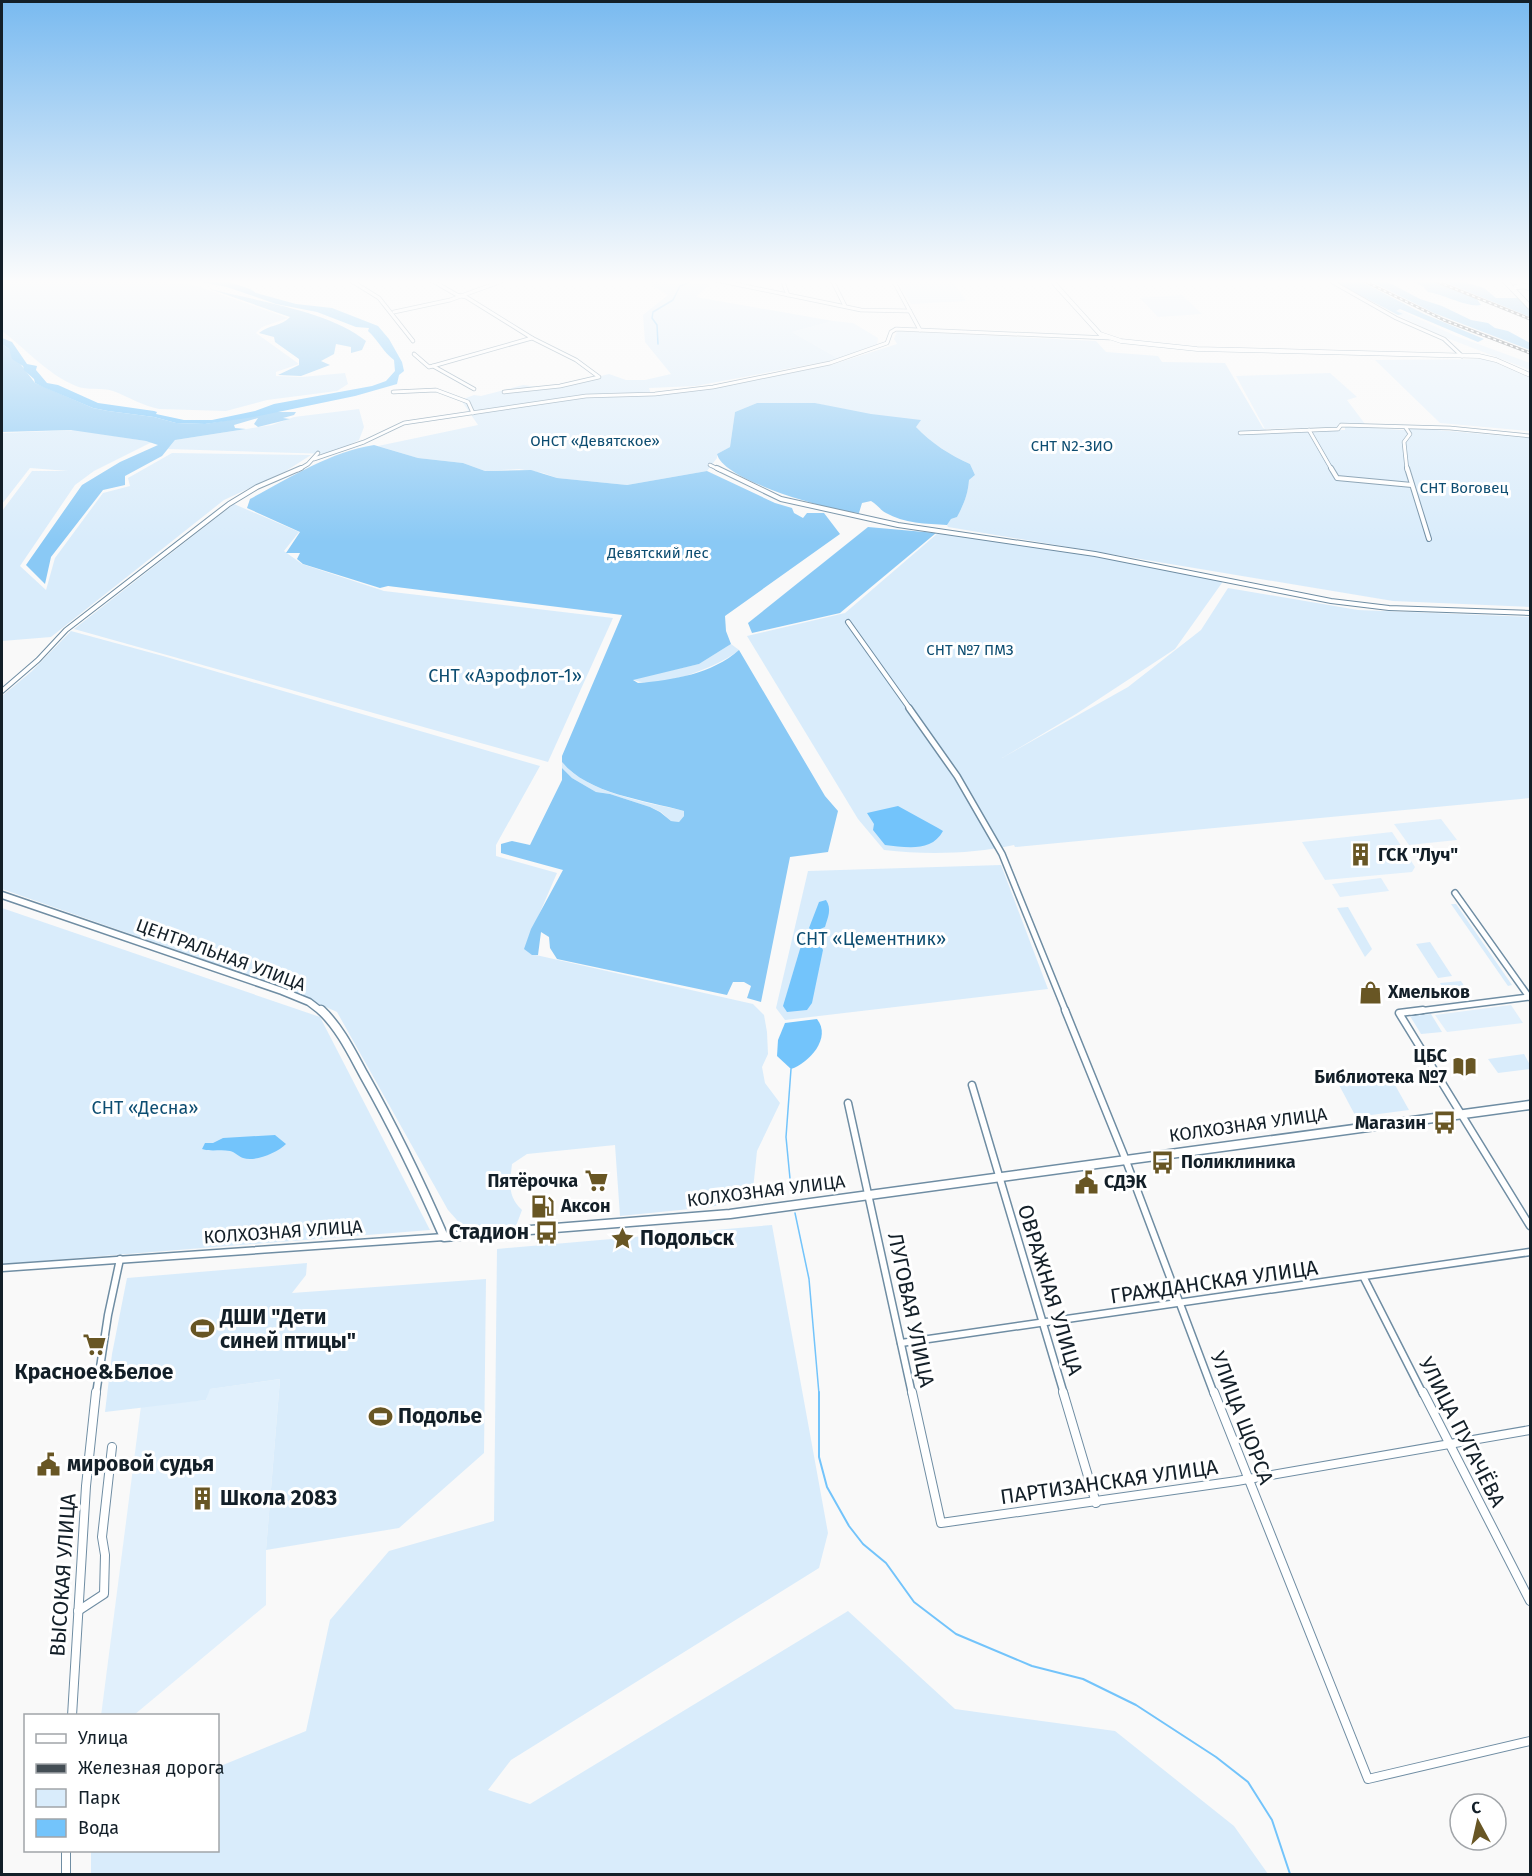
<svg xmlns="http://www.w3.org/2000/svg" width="1532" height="1876" font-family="'Fira Sans',sans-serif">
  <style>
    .built { fill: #e1f0fc }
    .green { fill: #d9ecfb }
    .forest { fill: #8ac9f5 }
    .water { fill: #73c4fb }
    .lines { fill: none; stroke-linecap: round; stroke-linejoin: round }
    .stream-far1 { stroke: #73c4fb; stroke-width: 1.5 }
    .stream { stroke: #73c4fb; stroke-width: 2 }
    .street-far4-casing { stroke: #6f8da3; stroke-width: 4.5 }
    .street-far3-casing { stroke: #6f8da3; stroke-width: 6 }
    .street-far2-casing { stroke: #6f8da3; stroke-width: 8 }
    .street-far1-casing { stroke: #6f8da3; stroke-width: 9 }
    .street-casing { stroke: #6f8da3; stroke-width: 10 }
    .secondary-far2-casing { stroke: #6f8da3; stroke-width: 5 }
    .secondary-far1-casing { stroke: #6f8da3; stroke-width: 9 }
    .secondary-casing { stroke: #6f8da3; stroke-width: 11 }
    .primary-casing { stroke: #6f8da3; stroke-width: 6 }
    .street-far4 { stroke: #fff; stroke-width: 3 }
    .street-far3 { stroke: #fff; stroke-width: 4 }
    .street-far2 { stroke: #fff; stroke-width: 5 }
    .street-far1 { stroke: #fff; stroke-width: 6 }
    .street { stroke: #fff; stroke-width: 8 }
    .secondary-far2 { stroke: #fff; stroke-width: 4 }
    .secondary-far1 { stroke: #fff; stroke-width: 6 }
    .secondary { stroke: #fff; stroke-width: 8 }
    .primary { stroke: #fff; stroke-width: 4.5 }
    .rail-casing { stroke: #444e55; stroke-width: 3 }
    .rail { stroke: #fff; stroke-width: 1.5; stroke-dasharray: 3; stroke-linecap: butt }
    .labels { text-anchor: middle; stroke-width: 6; stroke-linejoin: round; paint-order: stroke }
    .far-park-label { font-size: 15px; fill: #0d4d71; stroke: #fff }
    .park-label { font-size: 18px; fill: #0d4d71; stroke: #fff }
    .poi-label { font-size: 18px; font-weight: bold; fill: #131f28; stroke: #fff; text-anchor: start }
    .street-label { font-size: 18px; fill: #131f28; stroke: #fff }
    .near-poi-label { font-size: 21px; font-weight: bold; fill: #131f28; stroke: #fff; text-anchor: start }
    .near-street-label { font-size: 21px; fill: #131f28; stroke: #fff }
  </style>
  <rect width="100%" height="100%" fill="#f9f9f9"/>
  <g class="built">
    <path d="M897,280H952L966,301L911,304Z"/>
    <path d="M1182,295L1202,314L1158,317L1140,298Z"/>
    <path d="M1399,310L1456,336L1530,363V370L1434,333L1392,312Z"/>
    <path d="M833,321L853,323L878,338L877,345L839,359L792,332Z"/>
    <path d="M1487,359L1530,378V431L1440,423L1375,360Z"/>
    <path d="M1330,373L1357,397L1347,400L1365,424L1339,423L1338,427L1265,429L1236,376Z"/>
    <path d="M1441,819L1457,840L1409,845L1394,824Z"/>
    <path d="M1392,832L1415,867L1412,872L1325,880L1302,842Z"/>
    <path d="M1381,878L1389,891L1340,897L1332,884Z"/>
    <path d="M1511,1005L1523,1023L1447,1032L1435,1015Z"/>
    <path d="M280,1379L266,1550V1605L134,1715L101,1716L141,1406L206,1400L209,1389Z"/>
  </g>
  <g class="green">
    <path d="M2,280H150L194,285L288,318L262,327L256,333L299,364L276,372V376L302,377L345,373L348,384L337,391L267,400L226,411L159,409C143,406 129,397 113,391C101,387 87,391 76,386C47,374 26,349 2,331Z"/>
    <path d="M648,280L684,285L712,282L696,297L833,321L792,332L839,359L696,386L649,388L651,395L704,390L831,365L897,344L894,339L897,331L1096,341L1106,352L1158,356L1162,362L1225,363L1263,428L1269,431L1345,430V426L1402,430L1414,428L1530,438V607L1393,601L948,527L947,525L951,519L957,517C964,504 968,494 969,480L975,475L970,464C950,455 931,443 916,427L815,403H757L735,412L730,447L717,454V458L707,471L627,485L557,478L543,473L519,469L485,471L463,463L418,458L378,446L478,425L461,400L474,395L481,396L523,385L538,387L569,384L609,374L626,380H645L671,374L645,342L643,315L668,295L651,285Z"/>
    <path d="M359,409L364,427L359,440L331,454L168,449L175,440L272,425L294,417Z"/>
    <path d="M77,430L152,442L94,471L75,485L20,566L46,590L55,558L103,493L130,486L128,478L172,453L311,455L286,471L224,500L51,637L2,641V511L32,471H68L30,468L2,504V433Z"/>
    <path d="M234,504L299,532L284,551L302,564L384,591L613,618L548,762L74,629Z"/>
    <path d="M938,533L1076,551L1224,580L1175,649L1076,714L1002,758L1128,687L1201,630L1228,588L1358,610L1530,617V798L1015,847L1014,845C971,854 927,855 884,850L858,819L747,636L845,613Z"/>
    <path d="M71,631L163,656L540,766L496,845V856L557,873L531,933L536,955L753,1004L764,1015L767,1032L768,1054L762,1067L765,1083L780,1103L757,1151L752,1199L710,1207L620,1216L615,1145L527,1154L512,1164C510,1183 507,1196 522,1210L516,1226L464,1228L448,1210L337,1012L279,986L2,889V696L32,671Z"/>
    <path d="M731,644L739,650C721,666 654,692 632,679L699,664Z"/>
    <path d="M562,762C587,793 646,802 684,811V816L679,822L671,821L661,812L650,807L610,794L596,792L572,778L562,768Z"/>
    <path d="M1001,865L1048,989L785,1020L776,1008L808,871Z"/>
    <path d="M1451,904H1456L1512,985L1508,986Z"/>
    <path d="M1348,907L1372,949L1365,957L1337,908Z"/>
    <path d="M2,908L320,1017L430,1230L2,1264Z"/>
    <path d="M1430,942L1452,976L1438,978L1416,944Z"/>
    <path d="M1461,981L1472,998L1451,1000L1440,983Z"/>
    <path d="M1431,1014L1442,1032L1421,1034L1410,1016Z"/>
    <path d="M1524,1054L1530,1065V1069L1498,1073L1488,1059Z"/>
    <path d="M1390,1076L1409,1110L1356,1117L1338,1083Z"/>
    <path d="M772,1225L828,1533L819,1568L511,1760L488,1790L530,1804L848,1611L955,1709L1115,1731L1234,1826L1268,1874H91V1851L218,1850V1767L306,1731L330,1620L389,1551L494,1521L497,1249Z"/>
    <path d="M307,1263L306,1275L292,1293L486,1279L484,1453L399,1528L266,1550L280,1379L210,1389L206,1400L105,1412L112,1354L127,1278Z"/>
  </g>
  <g class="forest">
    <path d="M1331,280H1358L1424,314L1484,339L1478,342L1400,309L1396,311L1403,314L1398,315Z"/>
    <path d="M1368,280H1384L1420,299L1442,306L1471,320L1488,323L1495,328L1508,331L1530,343V350L1434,313Z"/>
    <path d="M1407,280H1429L1477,299L1481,305C1468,308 1443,294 1428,292L1423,286Z"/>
    <path d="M1439,280H1458L1484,288L1496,298H1520L1530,310V317Z"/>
    <path d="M210,289C256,301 330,311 366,341L362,350L351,353V347L336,344L334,354L321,361L330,365L301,376L278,375L299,365V359L275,342L274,337L259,333C268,325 282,326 290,317Z"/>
    <path d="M2,344L9,349L35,383L93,408L108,411L154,417L176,423L205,424L274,412H296L294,415L283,418L290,419L258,427L254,424L258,418L234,425L235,428L246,429L175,440L162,456L125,476V485L103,490L51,557L45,584L26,565L82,485L120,462L158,445L146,441L71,430L2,432Z"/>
    <path d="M757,403H815L871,414L921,420L916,427C931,443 950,455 970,464L975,475L969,480C968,494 964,504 957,517L951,519L947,525C927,524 903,523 886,513C880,510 877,504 871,501L862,503L859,513C832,511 723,481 717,454L730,447L735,412Z"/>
    <path d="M374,445L418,458L463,463L485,471L531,470L557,478L627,485L707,471L775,503L792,508L794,513L803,518L807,513H824L840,534L725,616L726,631L731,644L699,664L633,680L638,683C673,680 712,674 739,650L825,796L838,811L828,852L790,857L761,1002L747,998L751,986L744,982H733L727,995L557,959L550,948L549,937L541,932L538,955H532L524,949L531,929L563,870L501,853V844L512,841L530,845L562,780V768L572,778L596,792L610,794L650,807L660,812L671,821L679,822L684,816V811C645,800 588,794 562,762V756L622,615L388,586L380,588L303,564L297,559L300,553H286L300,532L247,508L250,499C289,478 330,452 374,445Z"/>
    <path d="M868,527L936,533L840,613L752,633L748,623Z"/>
  </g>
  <g class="water">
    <path d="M190,280H224L250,289L256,293L296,304L332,308L378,326L389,339L402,362L404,371L399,375L397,384L355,396L254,417L205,424L176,423L154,417L108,411L93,408L43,387L35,383L34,379L24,370L23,366L12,359L9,349L2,344V338L12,342L27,364L37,366L36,370L47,383L58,385L98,403L154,411L157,412L156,414L184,420H212L255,411L274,404L372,386L386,381L395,371L394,360C383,352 379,341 368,331L369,328L356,327L317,312L276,304L227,287Z"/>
    <path d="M898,806L938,828L943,831C931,853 905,847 885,845L873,830L874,824L867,813Z"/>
    <path d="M826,900C832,909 828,917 825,927L813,932L809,928L819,902Z"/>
    <path d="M811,941L820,944L823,950L812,1003L807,1010L787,1012L783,1006L800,949L803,942Z"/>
    <path d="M817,1019C832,1038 809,1063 791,1069L777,1056L778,1040L785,1023Z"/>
    <path d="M275,1135L286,1144C277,1153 255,1162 243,1158C238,1156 235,1152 230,1151C220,1149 212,1152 202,1149L205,1143H213L223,1138Z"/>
  </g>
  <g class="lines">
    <g class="stream-far1">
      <path d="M1517,280L1530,286"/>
      <path d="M658,344L657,325L652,318L653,312L673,300L680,286L688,283L686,280"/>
      <path d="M791,1069L786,1137L791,1189"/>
      <path d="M795,1213L809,1279L819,1394"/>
    </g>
    <path class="stream" d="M819,1392V1457L827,1487L849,1526L863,1544L886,1563L914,1602L956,1634L1032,1666L1083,1679L1136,1705L1216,1757L1248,1782L1272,1820L1290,1874"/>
    <defs>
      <g id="street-far4">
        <path d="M350,280L379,298L413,341"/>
        <path d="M431,280L457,295L466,297L532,338L433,366L474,389"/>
        <path d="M716,280L861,310L910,311"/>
        <path d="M782,280L788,295"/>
        <path d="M832,280L845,306"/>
        <path d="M893,280L920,330"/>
        <path d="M1329,280L1396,318L1444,339L1462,356"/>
        <path d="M394,312L450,300L505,280"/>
        <path d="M414,354L429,367L433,366"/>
        <path d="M393,392L436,390L468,402L473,413"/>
        <path d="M504,392L560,386L599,377L576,360L532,338"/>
        <path d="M1406,428L1410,434L1404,442L1407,470"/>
        <path d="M1309,430L1332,470"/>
        <path d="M1240,433L1338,429L1341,425L1450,428L1530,436"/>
        <path d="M314,459L364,442L404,423L586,396L655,394L713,387L830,363L887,343L891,332L896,329L1110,338"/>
        <path d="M710,465L720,470"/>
        <path d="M298,470L308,464L318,453"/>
      </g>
      <g id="street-far3">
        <path d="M717,468L781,499L898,525L1095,554L1331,601L1389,608L1530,613"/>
        <path d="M1331,468L1337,478L1412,485"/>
        <path d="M1407,468L1429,539"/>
        <path d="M848,622L910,709"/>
        <path d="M2,691L38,660L66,630L229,504L257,487L301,468"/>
      </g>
      <g id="street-far2">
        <path d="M909,708L957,776L1002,854L1066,1012"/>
        <path d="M1455,893L1529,997"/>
        <path d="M1411,1012L1529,997"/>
      </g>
      <g id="street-far1">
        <path d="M1065,1010L1125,1158L1214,1394"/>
        <path d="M1423,1010L1399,1013L1530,1226"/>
        <path d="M972,1085L1064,1394"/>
        <path d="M848,1103L912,1394"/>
        <path d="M2,1268L444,1237"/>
        <path d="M1364,1278L1423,1394"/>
        <path d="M901,1343L1530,1252"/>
        <path d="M96,1394L108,1315L120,1259"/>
      </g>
      <g id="street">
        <path d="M912,1392L941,1523L1237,1481L1530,1430"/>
        <path d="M1063,1392L1096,1503"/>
        <path d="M1214,1392L1368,1779L1530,1741"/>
        <path d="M1423,1392L1530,1601"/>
        <path d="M78,1611L104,1594L105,1555L102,1537L112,1447"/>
        <path d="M72,1716L86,1486L96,1392"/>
        <path d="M66,1850V1874"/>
      </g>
      <g id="secondary-far2">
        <path d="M1051,280L1100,334L1121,341L1197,349L1479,356L1496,360L1530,375"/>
        <path d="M1512,280L1530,289"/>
      </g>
      <path id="secondary-far1" d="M2,895L282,991L309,1002L322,1012"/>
      <path id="secondary" d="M321,1010C340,1028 352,1053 364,1075C394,1128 420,1182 444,1237L730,1214L1530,1105"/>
      <g id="primary">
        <path d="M1504,280L1530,307"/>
        <path d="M1516,287L1527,286"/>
      </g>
    </defs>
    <use href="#street-far4" class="street-far4-casing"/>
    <use href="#street-far3" class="street-far3-casing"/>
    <use href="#street-far2" class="street-far2-casing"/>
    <use href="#street-far1" class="street-far1-casing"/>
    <use href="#street" class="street-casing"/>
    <use href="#secondary-far2" class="secondary-far2-casing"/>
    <use href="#secondary-far1" class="secondary-far1-casing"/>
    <use href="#secondary" class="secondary-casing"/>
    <use href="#primary" class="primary-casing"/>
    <use href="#street-far4" class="street-far4"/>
    <use href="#street-far3" class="street-far3"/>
    <use href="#street-far2" class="street-far2"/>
    <use href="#street-far1" class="street-far1"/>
    <use href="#street" class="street"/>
    <use href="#secondary-far2" class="secondary-far2"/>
    <use href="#secondary-far1" class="secondary-far1"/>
    <use href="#secondary" class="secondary"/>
    <use href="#primary" class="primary"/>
    <defs>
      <g id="rail">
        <path d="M1362,280L1444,320L1530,353"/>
        <path d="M1433,280L1530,319"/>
      </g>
    </defs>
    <use href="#rail" class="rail-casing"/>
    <use href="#rail" class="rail"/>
  </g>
  <linearGradient id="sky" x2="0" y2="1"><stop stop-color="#79baf0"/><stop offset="0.52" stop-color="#fcfcfc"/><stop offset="1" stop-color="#fcfcfc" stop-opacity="0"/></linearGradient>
  <rect width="1532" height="542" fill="url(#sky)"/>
  <defs>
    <symbol id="building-bare" viewBox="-9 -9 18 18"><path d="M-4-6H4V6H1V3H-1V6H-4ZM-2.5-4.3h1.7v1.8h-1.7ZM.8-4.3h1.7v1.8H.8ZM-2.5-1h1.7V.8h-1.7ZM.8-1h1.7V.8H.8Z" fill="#685624" stroke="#fff" stroke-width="2.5" paint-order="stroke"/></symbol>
    <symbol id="shop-bare" viewBox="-9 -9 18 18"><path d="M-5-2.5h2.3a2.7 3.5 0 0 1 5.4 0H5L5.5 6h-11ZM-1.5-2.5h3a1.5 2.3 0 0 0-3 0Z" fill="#685624" stroke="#fff" stroke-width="2.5" paint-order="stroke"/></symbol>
    <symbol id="library-bare" viewBox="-9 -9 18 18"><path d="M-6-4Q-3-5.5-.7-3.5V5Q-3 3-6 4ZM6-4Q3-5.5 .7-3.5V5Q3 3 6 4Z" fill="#685624" stroke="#fff" stroke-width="2.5" paint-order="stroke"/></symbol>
    <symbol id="bus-bare" viewBox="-9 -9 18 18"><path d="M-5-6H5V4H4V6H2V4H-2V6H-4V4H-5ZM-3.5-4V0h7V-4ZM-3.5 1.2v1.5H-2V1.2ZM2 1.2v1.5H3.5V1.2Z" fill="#685624" stroke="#fff" stroke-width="2.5" paint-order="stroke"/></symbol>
    <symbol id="supermarket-bare" viewBox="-9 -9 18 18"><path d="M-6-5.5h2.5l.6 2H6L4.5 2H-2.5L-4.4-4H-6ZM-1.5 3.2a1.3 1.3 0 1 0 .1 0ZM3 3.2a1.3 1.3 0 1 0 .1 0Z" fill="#685624" stroke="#fff" stroke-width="2.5" paint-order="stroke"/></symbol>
    <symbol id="civic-bare" viewBox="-9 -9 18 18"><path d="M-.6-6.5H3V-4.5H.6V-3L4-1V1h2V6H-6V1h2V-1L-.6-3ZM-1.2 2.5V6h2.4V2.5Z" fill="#685624" stroke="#fff" stroke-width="2.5" paint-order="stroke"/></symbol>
    <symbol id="fuel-bare" viewBox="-9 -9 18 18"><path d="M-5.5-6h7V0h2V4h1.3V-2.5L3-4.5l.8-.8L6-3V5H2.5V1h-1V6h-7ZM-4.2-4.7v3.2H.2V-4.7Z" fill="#685624" stroke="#fff" stroke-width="2.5" paint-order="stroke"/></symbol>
    <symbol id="sight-bare" viewBox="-9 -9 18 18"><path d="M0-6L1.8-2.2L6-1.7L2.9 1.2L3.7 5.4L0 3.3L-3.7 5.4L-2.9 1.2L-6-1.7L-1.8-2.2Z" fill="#685624" stroke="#fff" stroke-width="2.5" paint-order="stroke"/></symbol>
    <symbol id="stadium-bare" viewBox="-9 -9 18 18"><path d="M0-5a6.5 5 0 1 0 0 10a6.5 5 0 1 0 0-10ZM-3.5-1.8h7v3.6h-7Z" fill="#685624" stroke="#fff" stroke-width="2.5" paint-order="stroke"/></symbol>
  </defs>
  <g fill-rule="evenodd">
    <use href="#building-bare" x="1344" y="838" width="33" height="33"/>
    <use href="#shop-bare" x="1354" y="976" width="33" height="33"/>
    <use href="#library-bare" x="1448" y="1050" width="33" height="33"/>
    <use href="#bus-bare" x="1428" y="1106" width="33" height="33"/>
    <use href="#bus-bare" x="1146" y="1146" width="33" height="33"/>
    <use href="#supermarket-bare" x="580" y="1164" width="33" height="33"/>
    <use href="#civic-bare" x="1070" y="1166" width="33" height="33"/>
    <use href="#fuel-bare" x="526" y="1190" width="33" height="33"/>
    <use href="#bus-bare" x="530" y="1216" width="33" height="33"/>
    <use href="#sight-bare" x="606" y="1222" width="33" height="33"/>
    <use href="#stadium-bare" x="186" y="1312" width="33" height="33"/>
    <use href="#supermarket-bare" x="78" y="1328" width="33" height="33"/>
    <use href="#stadium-bare" x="364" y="1400" width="33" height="33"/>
    <use href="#civic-bare" x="32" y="1448" width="33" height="33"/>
    <use href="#building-bare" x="186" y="1482" width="33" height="33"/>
  </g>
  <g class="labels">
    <g class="far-park-label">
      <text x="595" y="446">ОНСТ «Девятское»</text>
      <text x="1072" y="451">СНТ N2-ЗИО</text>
      <text x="1464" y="493">СНТ Воговец</text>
      <text x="658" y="558">Девятский лес</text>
      <text x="970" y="655">СНТ №7 ПМЗ</text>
    </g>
    <g class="park-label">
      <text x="505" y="682">СНТ «Аэрофлот-1»</text>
      <text x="871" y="945">СНТ «Цементник»</text>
      <text x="145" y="1114">СНТ «Десна»</text>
    </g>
    <g class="poi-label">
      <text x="1378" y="861">ГСК "Луч"</text>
      <text x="1388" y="998">Хмельков</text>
      <text x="1447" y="1062" text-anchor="end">ЦБС<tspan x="1447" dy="21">Библиотека №7</tspan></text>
      <text x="1426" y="1129" text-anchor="end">Магазин</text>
      <text x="1181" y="1168">Поликлиника</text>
      <text x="578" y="1187" text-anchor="end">Пятёрочка</text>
      <text x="1104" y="1188">СДЭК</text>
      <text x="561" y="1212">Аксон</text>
    </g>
    <g class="street-label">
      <text transform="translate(221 955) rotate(20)" y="6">ЦЕНТРАЛЬНАЯ УЛИЦА</text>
      <text transform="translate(1248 1125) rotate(-8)" y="6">КОЛХОЗНАЯ УЛИЦА</text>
      <text transform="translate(766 1191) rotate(-7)" y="6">КОЛХОЗНАЯ УЛИЦА</text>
      <text transform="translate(283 1232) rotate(-4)" y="6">КОЛХОЗНАЯ УЛИЦА</text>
    </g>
    <g class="near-poi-label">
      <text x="529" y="1239" text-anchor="end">Стадион</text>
      <text x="640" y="1245">Подольск</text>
      <text x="220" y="1324">ДШИ "Дети<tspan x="220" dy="24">синей птицы"</tspan></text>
      <text x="94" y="1379" text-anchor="middle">Красное&amp;Белое</text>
      <text x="398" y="1423">Подолье</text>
      <text x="67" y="1471">мировой судья</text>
      <text x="220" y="1505">Школа 2083</text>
    </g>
    <g class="near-street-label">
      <text transform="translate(1214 1282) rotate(-8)" y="7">ГРАЖДАНСКАЯ УЛИЦА</text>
      <text transform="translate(1050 1290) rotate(73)" y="7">ОВРАЖНАЯ УЛИЦА</text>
      <text transform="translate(911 1310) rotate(78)" y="7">ЛУГОВАЯ УЛИЦА</text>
      <text transform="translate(1242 1418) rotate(69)" y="7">УЛИЦА ЩОРСА</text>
      <text transform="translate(1462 1432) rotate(63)" y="7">УЛИЦА ПУГАЧЁВА</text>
      <text transform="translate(1109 1482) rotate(-8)" y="7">ПАРТИЗАНСКАЯ УЛИЦА</text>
      <text transform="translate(63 1575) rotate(-86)" y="7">ВЫСОКАЯ УЛИЦА</text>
    </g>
  </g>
  <rect width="1532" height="1876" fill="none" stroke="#131f28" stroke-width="6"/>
  <rect x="24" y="1714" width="195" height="138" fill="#ffffff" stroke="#a1a5a9" stroke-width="1.5"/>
  <rect x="36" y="1734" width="30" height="9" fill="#ffffff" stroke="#a1a5a9" stroke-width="1.5"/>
  <text x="78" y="1744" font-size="18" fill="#131f28">Улица</text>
  <rect x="36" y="1764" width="30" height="9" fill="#444e55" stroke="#a1a5a9" stroke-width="1.5"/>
  <text x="78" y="1774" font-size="18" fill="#131f28">Железная дорога</text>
  <rect x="36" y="1789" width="30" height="18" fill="#d9ecfb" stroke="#a1a5a9" stroke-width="1.5"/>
  <text x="78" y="1804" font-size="18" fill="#131f28">Парк</text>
  <rect x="36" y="1819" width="30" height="18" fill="#73c4fb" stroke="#a1a5a9" stroke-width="1.5"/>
  <text x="78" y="1834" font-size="18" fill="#131f28">Вода</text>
  <g transform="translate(1478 1822) rotate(352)"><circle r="28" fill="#ffffff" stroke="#a1a5a9" stroke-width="1.5"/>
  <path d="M0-4.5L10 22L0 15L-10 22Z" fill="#685624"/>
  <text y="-9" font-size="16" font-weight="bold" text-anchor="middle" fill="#131f28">С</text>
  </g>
</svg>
